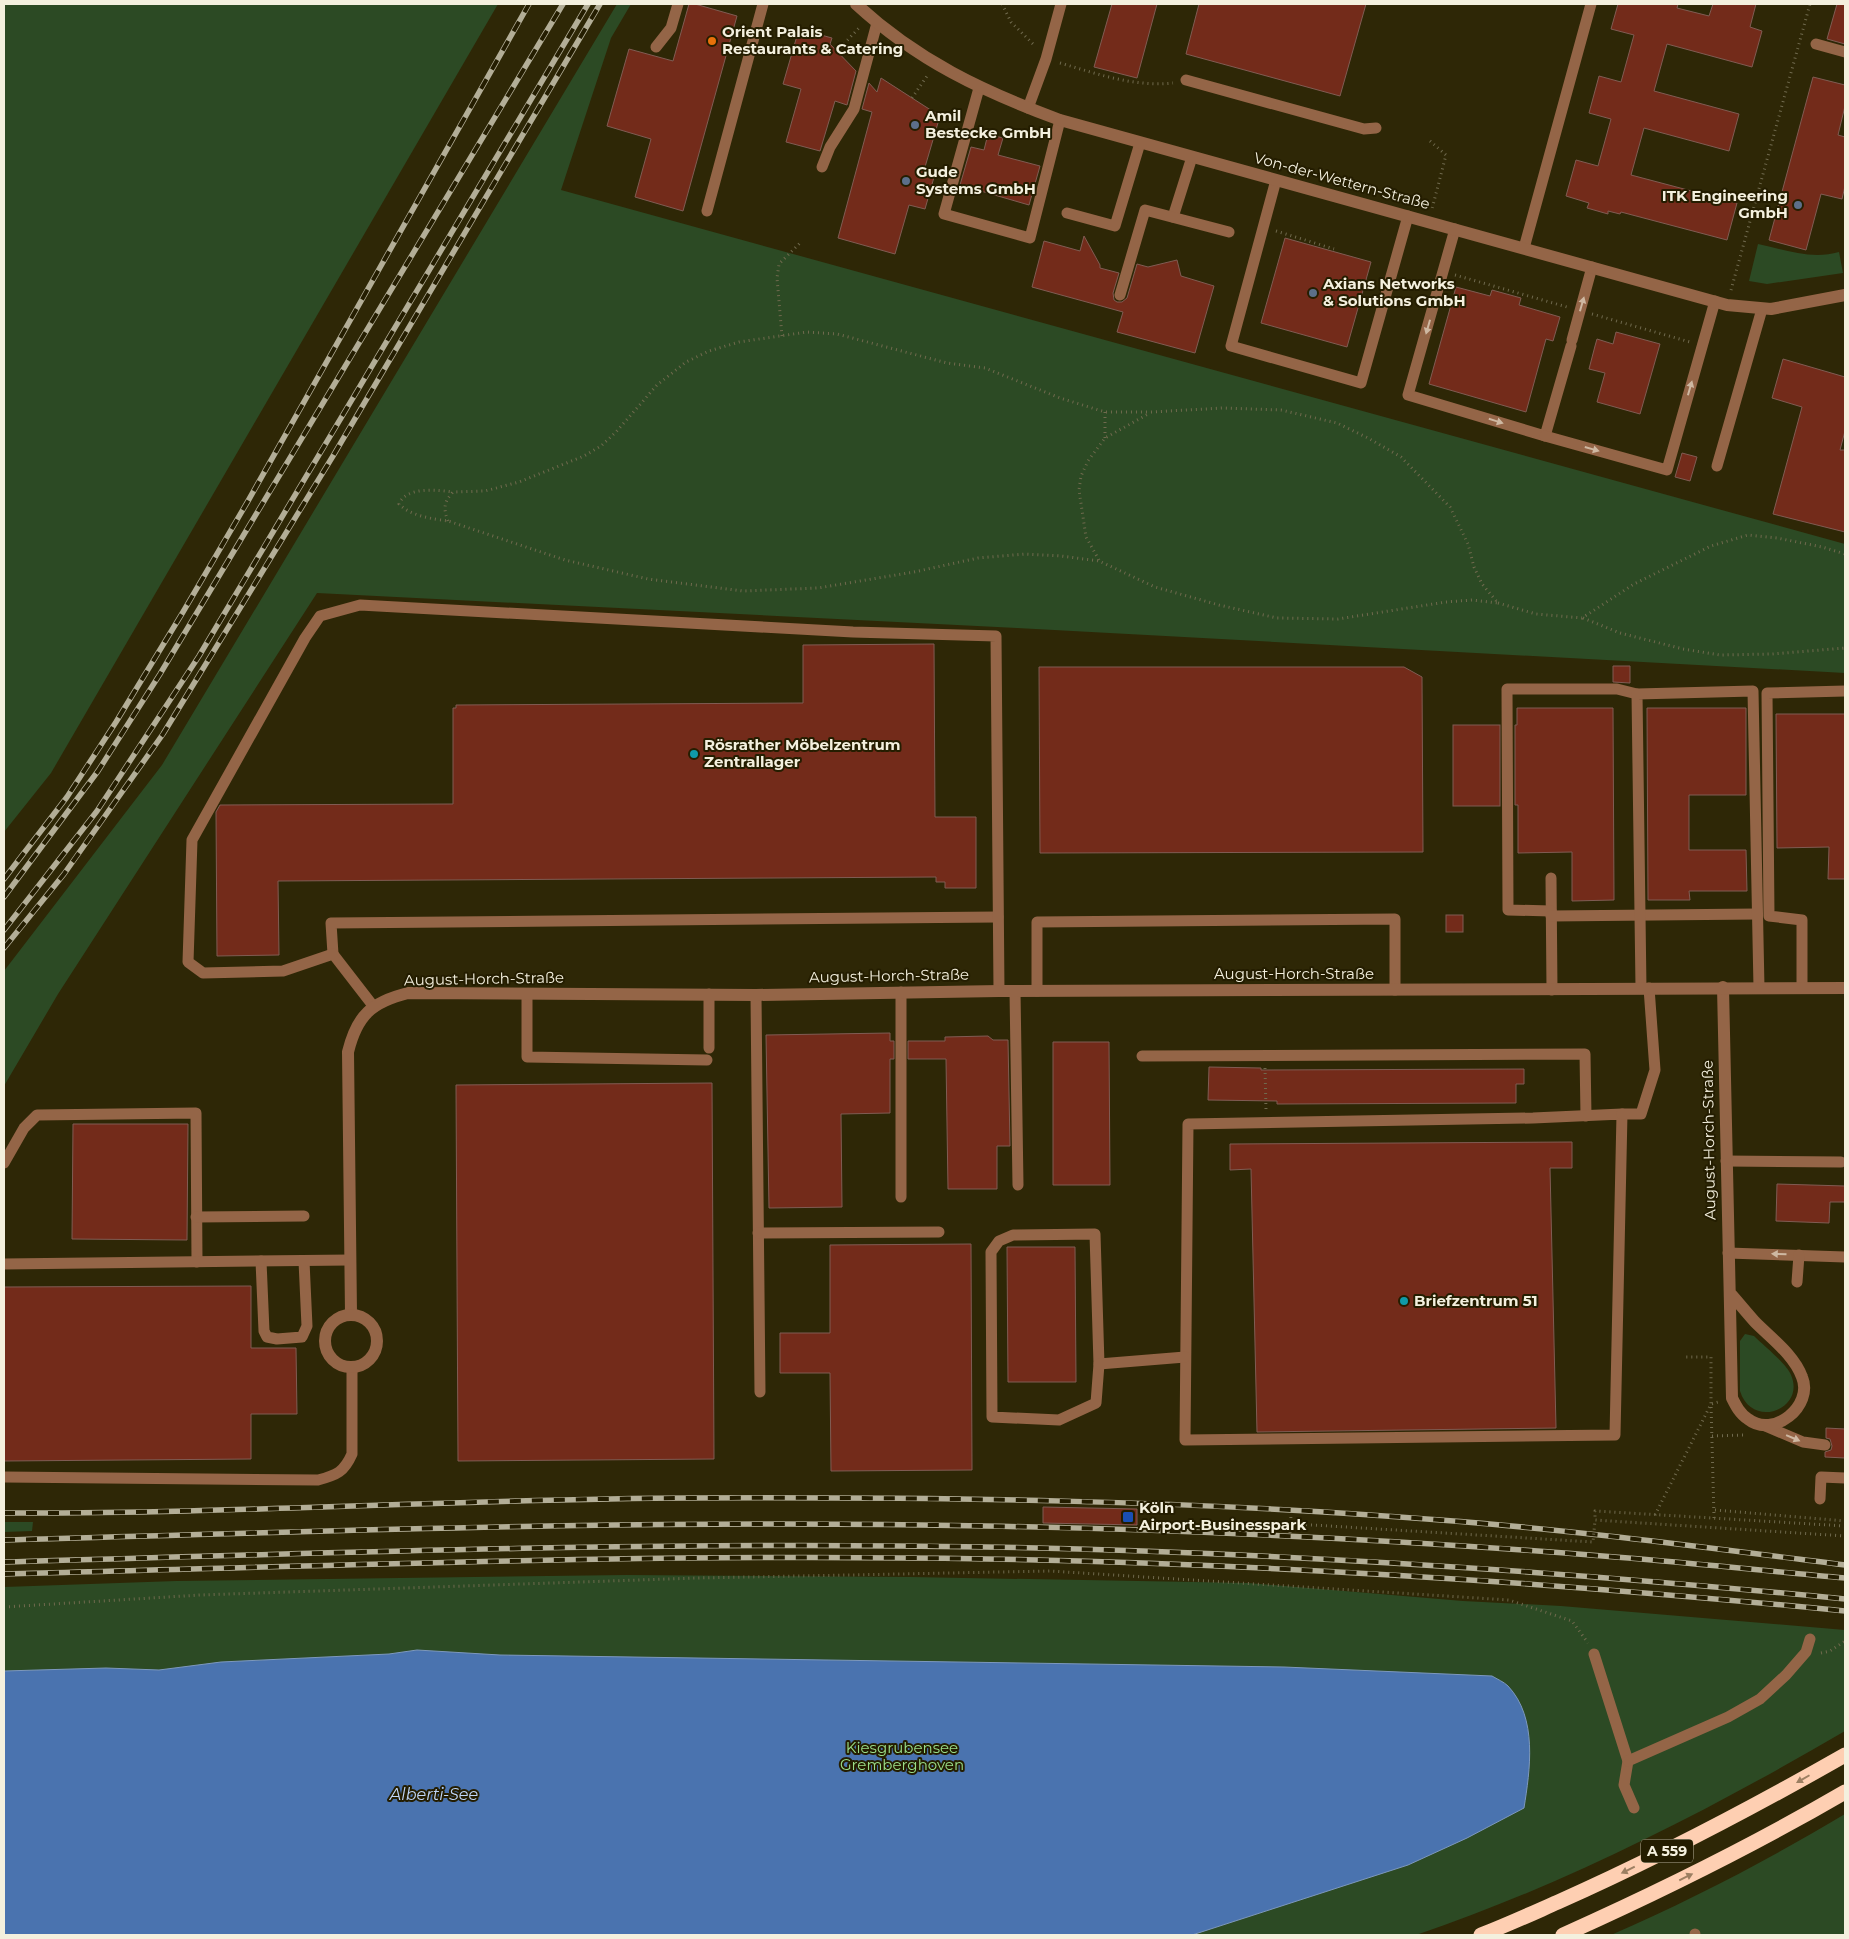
<svg xmlns="http://www.w3.org/2000/svg" width="1849" height="1939" font-family="Montserrat,sans-serif">
  <style>
    .green { fill: #2c4a24 }
    .water { fill: #4a73af; stroke: #7d98bd }
    .building { fill: #732b1a; stroke: #805c53 }
    .lines { fill: none; stroke-linecap: round; stroke-linejoin: round }
    .path { stroke: #706a4e; stroke-width: 3; stroke-dasharray: 1 4; stroke-linecap: butt }
    .service { stroke: #946547; stroke-width: 11 }
    .minor { stroke: #946547; stroke-width: 12 }
    .motorway { stroke: #fecfb2; stroke-width: 15 }
    .rail-casing { stroke: #b3ae97; stroke-width: 5.5 }
    .rail { stroke: #241d00; stroke-width: 4; stroke-dasharray: 11; stroke-linecap: butt }
    .path-bridge { stroke: #706a4e; stroke-width: 3; stroke-dasharray: 1 4; stroke-linecap: butt }
    .oneway { fill: #ceb8a2 }
    .oneway2 { fill: #9c7f62 }
    .food-dot { fill: #e8710a; stroke: #241d00; stroke-width: 2 }
    .service-dot { fill: #5c6f8a; stroke: #241d00; stroke-width: 2 }
    .culture-dot { fill: #0f9aa8; stroke: #241d00; stroke-width: 2 }
    .transit-dot { fill: #1a4fb4; stroke: #241d00; stroke-width: 2 }
    .labels { text-anchor: middle; stroke-width: 4; stroke-linejoin: round; paint-order: stroke }
    .shield { fill: #241d00; stroke: #b6b19b; stroke-width: 1 }
    .shield-label { font-size: 14px; font-weight: bold; fill: #f4f0de }
    .poi-label { font-size: 15px; font-weight: bold; fill: #f4f0de; stroke: #241d00; text-anchor: start }
    .street-label { font-size: 15px; fill: #f4f0de; stroke: #241d00 }
    .park-label { font-size: 15px; fill: #9ade88; stroke: #241d00 }
    .water-label { font-size: 16px; font-style: italic; fill: #c0d7f9; stroke: #241d00 }
  </style>
  <rect width="100%" height="100%" fill="#2e2706"/>
  <g class="green">
    <path d="M4,4H498L51,773L4,832Z"/>
    <path d="M617,4H631L611,38L561,190L1845,544V673L1017,628L317,593L58,994L4,1086V971L162,765Z"/>
    <path d="M1758,244C1785,250 1812,260 1839,252L1843,273L1767,284L1749,281Z"/>
    <path d="M1745,1334L1754,1336C1764,1346 1786,1363 1791,1375C1806,1409 1752,1430 1740,1391V1341Z"/>
    <path d="M4,1522H33L32,1531L4,1532Z"/>
    <path d="M626,1575L911,1577L1248,1583L1463,1601L1561,1606L1845,1630V1731C1708,1811 1566,1884 1416,1935H4V1587L176,1581Z"/>
    <path d="M1845,1814V1935H1611C1691,1900 1770,1859 1845,1814Z"/>
  </g>
  <path class="water" d="M417,1650L500,1655L1284,1667L1492,1676C1497,1679 1504,1682 1508,1686C1538,1718 1530,1770 1524,1808L1467,1838L1408,1865L1192,1935H4V1671L106,1668L159,1670L221,1662L389,1654Z"/>
  <g class="building">
    <path d="M689,4H695L737,16L683,211L635,197L651,139L607,126L629,49L673,61Z"/>
    <path d="M1112,4H1157L1137,78L1094,67Z"/>
    <path d="M1199,4H1366L1340,96L1186,54Z"/>
    <path d="M1618,4H1678L1677,8L1709,16L1713,4H1756L1750,27L1762,31L1752,67L1667,44L1654,91L1739,114L1729,151L1644,128L1631,175L1737,203L1727,240L1621,212L1620,214L1608,211V214L1587,208L1589,203L1566,196L1576,160L1598,166L1611,119L1589,113L1599,76L1621,82L1634,35L1611,29Z"/>
    <path d="M1837,4H1845V44L1827,39Z"/>
    <path d="M799,29L832,38L830,44L856,71L847,105L835,101L820,151L786,142L801,89L783,84Z"/>
    <path d="M1813,77L1845,85V106L1838,135L1845,137V186L1842,199L1821,194L1806,250L1769,240Z"/>
    <path d="M881,78L940,116L925,167L936,170L925,209L909,205L895,254L838,238L872,112L862,109L869,83L877,92Z"/>
    <path d="M988,134L1003,138L998,155L1040,166L1029,205L960,185L971,147L984,150Z"/>
    <path d="M1084,236L1100,265V268L1119,273L1113,293L1114,300L1117,302H1122L1127,298L1137,264L1148,267L1177,260L1181,276L1214,286L1195,353L1117,332L1123,312L1032,287L1044,241L1080,251Z"/>
    <path d="M1285,238L1371,262L1347,347L1261,323Z"/>
    <path d="M1456,287L1490,296L1492,290L1521,298L1519,305L1560,317L1553,341L1546,339L1526,412L1429,384Z"/>
    <path d="M1616,332L1660,344L1640,414L1597,402L1605,373L1589,369L1595,346L1597,339L1613,344Z"/>
    <path d="M1783,359L1845,377V431L1840,450H1845V532L1773,514L1802,407L1772,398Z"/>
    <path d="M1682,453L1697,457L1690,481L1675,477Z"/>
    <path d="M934,644L935,817H976V888H945V882H936V877L278,881L279,955L217,956L216,812L220,805L453,804V708H456V705L803,703V645Z"/>
    <path d="M1613,666H1630V683L1613,682Z"/>
    <path d="M1039,667H1404L1422,677L1423,852L1040,853Z"/>
    <path d="M1517,708H1613L1614,900L1572,901V852L1518,853V805H1515V725H1517Z"/>
    <path d="M1647,708H1746V795H1689V850H1746L1747,891H1689L1690,900H1648Z"/>
    <path d="M1776,714H1845V879H1828L1829,847L1777,848Z"/>
    <rect x="1453" y="725" width="47" height="81"/>
    <rect x="1446" y="915" width="17" height="17"/>
    <path d="M890,1033V1041H894V1059H890V1113L841,1114L842,1207L769,1208L766,1035Z"/>
    <path d="M988,1036L993,1040H1008L1010,1146H997V1189H948L946,1059H908V1041H945V1037Z"/>
    <path d="M1053,1042H1109L1110,1185H1053Z"/>
    <path d="M1209,1067L1261,1068V1070L1524,1069V1084H1516V1103L1277,1104V1101L1208,1100Z"/>
    <path d="M712,1083L714,1459L458,1461L456,1085Z"/>
    <path d="M73,1124H188L187,1240L72,1239Z"/>
    <path d="M1572,1142V1168H1550L1556,1428L1257,1432L1251,1169L1230,1170V1144Z"/>
    <path d="M1777,1184L1845,1186V1202H1830L1829,1223L1776,1221Z"/>
    <path d="M971,1244L972,1470L831,1471L830,1373H780V1333H830V1245Z"/>
    <path d="M1007,1247H1075L1076,1382H1008Z"/>
    <path d="M251,1286V1348H296L297,1414H251V1459L4,1461V1287Z"/>
    <path d="M1826,1428L1845,1429V1458L1825,1457V1452L1831,1450L1832,1446L1830,1439L1826,1438Z"/>
    <path d="M1043,1507L1137,1509V1525L1043,1523Z"/>
  </g>
  <g class="lines">
    <g class="path">
      <path d="M1002,4L1011,22L1035,46"/>
      <path d="M837,51L859,28"/>
      <path d="M1060,63C1098,74 1133,87 1173,83"/>
      <path d="M912,98L927,76"/>
      <path d="M1430,141L1446,155L1432,209"/>
      <path d="M1276,231L1334,249"/>
      <path d="M1455,275L1567,307"/>
      <path d="M1731,290L1810,4"/>
      <path d="M1592,314L1690,342"/>
      <path d="M782,336L777,278L779,264L800,243"/>
      <path d="M1105,438V412"/>
      <path d="M448,521C443,508 444,502 453,492L485,491L519,482L584,456L601,446L616,432L657,385L686,362L709,351L739,342L807,332L837,334L947,363L985,368L1060,398L1105,412H1151L1223,408L1281,410L1337,423L1368,438L1401,457L1450,507L1468,544L1474,567L1482,584L1498,603L1472,600L1446,602L1338,619L1277,618L1219,605L1155,587L1099,561L1061,556L1025,554L978,558L914,572L818,588L743,591L648,579L565,560L448,521C433,519 410,516 399,504C406,486 438,490 453,492"/>
      <path d="M1099,560L1086,537L1079,490L1081,476L1088,461L1105,438L1150,413"/>
      <path d="M1498,603L1536,614L1582,618L1634,584L1711,546L1748,535L1777,538L1822,547L1845,554"/>
      <path d="M1583,618L1620,633L1683,649L1720,655L1772,654L1845,648"/>
      <path d="M1265,1068L1266,1110"/>
      <path d="M1712,1436L1744,1435"/>
      <path d="M1715,1510L1845,1521"/>
      <path d="M1655,1515L1711,1404V1357H1683"/>
      <path d="M1714,1518L1711,1404L1718,1402"/>
      <path d="M1845,1526L1595,1511V1520L1845,1536"/>
      <path d="M1290,1533L1291,1515"/>
      <path d="M4,1607L200,1595L347,1590L697,1578L1050,1571L1509,1600L1572,1621L1588,1643"/>
      <path d="M1821,1653L1830,1651L1845,1641"/>
    </g>
    <g class="service">
      <path d="M1816,44L1845,52"/>
      <path d="M656,47L671,28L678,4"/>
      <path d="M1186,80L1364,129L1376,128"/>
      <path d="M979,88L944,214L1030,238L1060,120"/>
      <path d="M1028,108L1046,59L1061,4"/>
      <path d="M822,167L830,147L854,109L877,23"/>
      <path d="M1276,180L1231,346L1361,383L1408,216"/>
      <path d="M707,211L763,4"/>
      <path d="M1067,213L1115,226L1140,143"/>
      <path d="M1173,217L1192,157"/>
      <path d="M1455,229L1408,395L1545,436L1571,346"/>
      <path d="M1524,248L1591,4"/>
      <path d="M1120,295L1145,210L1229,232"/>
      <path d="M1572,340L1592,267"/>
      <path d="M1545,436L1667,470L1715,301"/>
      <path d="M1717,466L1762,309"/>
      <path d="M1551,878L1552,990"/>
      <path d="M1551,911L1508,910L1507,689H1617L1637,694"/>
      <path d="M1551,916L1757,914"/>
      <path d="M333,954L331,923L998,917"/>
      <path d="M1641,988L1637,694L1753,691L1759,988"/>
      <path d="M1802,988V920L1769,916L1767,693L1845,691"/>
      <path d="M1015,991L1018,1185"/>
      <path d="M1037,991V922L1395,919V990"/>
      <path d="M527,994V1057L707,1060"/>
      <path d="M756,995L760,1392"/>
      <path d="M374,1007L333,954L283,971L203,973L188,962L192,840L305,638L320,616L360,605L853,632L996,636L999,991"/>
      <path d="M709,1048V994"/>
      <path d="M1142,1056L1585,1054L1586,1116"/>
      <path d="M1622,1114L1615,1435L1185,1440L1188,1124L1533,1118Z"/>
      <path d="M1622,1114H1641L1655,1070L1649,988"/>
      <path d="M1726,1161L1841,1162"/>
      <path d="M4,1163L24,1128L37,1115L196,1113L197,1262"/>
      <path d="M901,1197V992"/>
      <path d="M196,1217L304,1216"/>
      <path d="M758,1233L939,1232"/>
      <path d="M1095,1234L1099,1364L1096,1403L1059,1420L992,1417L991,1252L999,1241L1013,1235Z"/>
      <path d="M1728,1253L1845,1257"/>
      <path d="M261,1261L264,1331L267,1337L277,1339L302,1337L307,1326L304,1261"/>
      <path d="M4,1264L350,1260"/>
      <path d="M1797,1282L1799,1255"/>
      <path d="M1099,1364L1185,1357"/>
      <path d="M1763,1425L1803,1442L1825,1445"/>
      <path d="M4,1477L318,1480C337,1475 344,1472 352,1454V1367"/>
      <path d="M1820,1499L1821,1477L1845,1478"/>
      <path d="M1594,1654L1628,1761L1624,1785L1634,1808"/>
      <path d="M1628,1761L1728,1717L1760,1699L1786,1675L1806,1652L1810,1639"/>
      <path d="M1695,1934V1935"/>
    </g>
    <g class="minor">
      <path d="M856,4C918,61 982,91 1060,120L1727,305L1771,309L1845,295"/>
      <path d="M1723,987L1732,1398C1736,1406 1740,1414 1748,1419C1773,1439 1814,1406 1802,1377C1794,1355 1772,1339 1755,1322C1746,1312 1738,1302 1730,1293"/>
      <path d="M351,1314L348,1052C357,1015 372,1002 408,993L756,995L999,991L1845,988"/>
      <circle cx="351" cy="1341" r="26"/>
    </g>
    <g class="motorway">
      <path d="M1481,1935C1507,1925 1533,1913 1558,1902C1657,1858 1752,1808 1845,1755"/>
      <path d="M1563,1935C1659,1892 1754,1845 1845,1792"/>
    </g>
    <defs>
      <g id="rail">
        <path d="M4,879L67,797L116,722L183,612L248,501L529,4"/>
        <path d="M4,897L98,771L160,674L563,4"/>
        <path d="M4,930L97,811L199,656L588,4"/>
        <path d="M4,948L64,874L163,734L333,456L600,4"/>
        <path d="M4,1513C232,1514 461,1499 690,1498C940,1497 1190,1500 1440,1520C1575,1530 1710,1548 1845,1565"/>
        <path d="M4,1540C331,1531 658,1519 986,1526C1195,1530 1405,1540 1615,1557C1692,1563 1768,1571 1845,1578"/>
        <path d="M4,1562C331,1553 658,1541 986,1547C1273,1552 1559,1571 1845,1599"/>
        <path d="M4,1574C331,1566 658,1553 986,1559C1273,1564 1559,1583 1845,1611"/>
      </g>
    </defs>
    <use href="#rail" class="rail-casing"/>
    <use href="#rail" class="rail"/>
    <path class="path-bridge" d="M1296,1524L1593,1542L1595,1520"/>
  </g>
  <defs><path id="oneway-solid" d="M-6-.8H1V-3.2L6.5 0L1 3.2V.8H-6Z" transform="scale(1.25)"/></defs>
  <g class="oneway">
    <use href="#oneway-solid" transform="translate(1582 304) rotate(-74)"/>
    <use href="#oneway-solid" transform="translate(1428 327) rotate(106)"/>
    <use href="#oneway-solid" transform="translate(1690 388) rotate(-74)"/>
    <use href="#oneway-solid" transform="translate(1496 421) rotate(17)"/>
    <use href="#oneway-solid" transform="translate(1592 449) rotate(16)"/>
    <use href="#oneway-solid" transform="translate(1779 1254) rotate(-178)"/>
    <use href="#oneway-solid" transform="translate(1793 1438) rotate(23)"/>
  </g>
  <g class="oneway2">
    <use href="#oneway-solid" transform="translate(1803 1779) rotate(150)"/>
    <use href="#oneway-solid" transform="translate(1628 1870) rotate(154)"/>
    <use href="#oneway-solid" transform="translate(1686 1877) rotate(-26)"/>
  </g>
  <circle class="food-dot" cx="712" cy="41" r="5"/>
  <g class="service-dot">
    <circle cx="915" cy="125" r="5"/>
    <circle cx="906" cy="181" r="5"/>
    <circle cx="1798" cy="205" r="5"/>
    <circle cx="1313" cy="293" r="5"/>
  </g>
  <g class="culture-dot">
    <circle cx="694" cy="754" r="5"/>
    <circle cx="1404" cy="1301" r="5"/>
  </g>
  <rect class="transit-dot" x="1122" y="1511" width="12" height="12" rx="2.5"/>
  <g class="labels">
    <rect class="shield" x="1641" y="1839.5" width="52" height="23" rx="4"/>
    <g class="shield-label">
      <text x="1667" y="1856">A 559</text>
    </g>
    <g class="poi-label">
      <text x="722" y="37">Orient Palais<tspan x="722" dy="17">Restaurants &amp; Catering</tspan></text>
      <text x="925" y="121">Amil<tspan x="925" dy="17">Bestecke GmbH</tspan></text>
      <text x="916" y="177">Gude<tspan x="916" dy="17">Systems GmbH</tspan></text>
      <text x="1788" y="201" text-anchor="end">ITK Engineering<tspan x="1788" dy="17">GmbH</tspan></text>
      <text x="1323" y="289">Axians Networks<tspan x="1323" dy="17">&amp; Solutions GmbH</tspan></text>
      <text x="704" y="750">Rösrather Möbelzentrum<tspan x="704" dy="17">Zentrallager</tspan></text>
      <text x="1414" y="1306">Briefzentrum 51</text>
      <text x="1139" y="1513">Köln<tspan x="1139" dy="17">Airport-Businesspark</tspan></text>
    </g>
    <g class="street-label">
      <text transform="translate(1342 181) rotate(15)" y="5">Von-der-Wettern-Straße</text>
      <text x="1294" y="979">August-Horch-Straße</text>
      <text transform="translate(889 976) rotate(-1)" y="5">August-Horch-Straße</text>
      <text transform="translate(484 979) rotate(-1)" y="5">August-Horch-Straße</text>
      <text transform="translate(1709 1140) rotate(-91)" y="5">August-Horch-Straße</text>
    </g>
    <g class="park-label">
      <text x="902" y="1753">Kiesgrubensee<tspan x="902" dy="17">Gremberghoven</tspan></text>
    </g>
    <g class="water-label">
      <text x="434" y="1800">Alberti-See</text>
    </g>
  </g>
  <rect width="1849" height="1939" fill="none" stroke="#f4f0de" stroke-width="10"/>
</svg>
